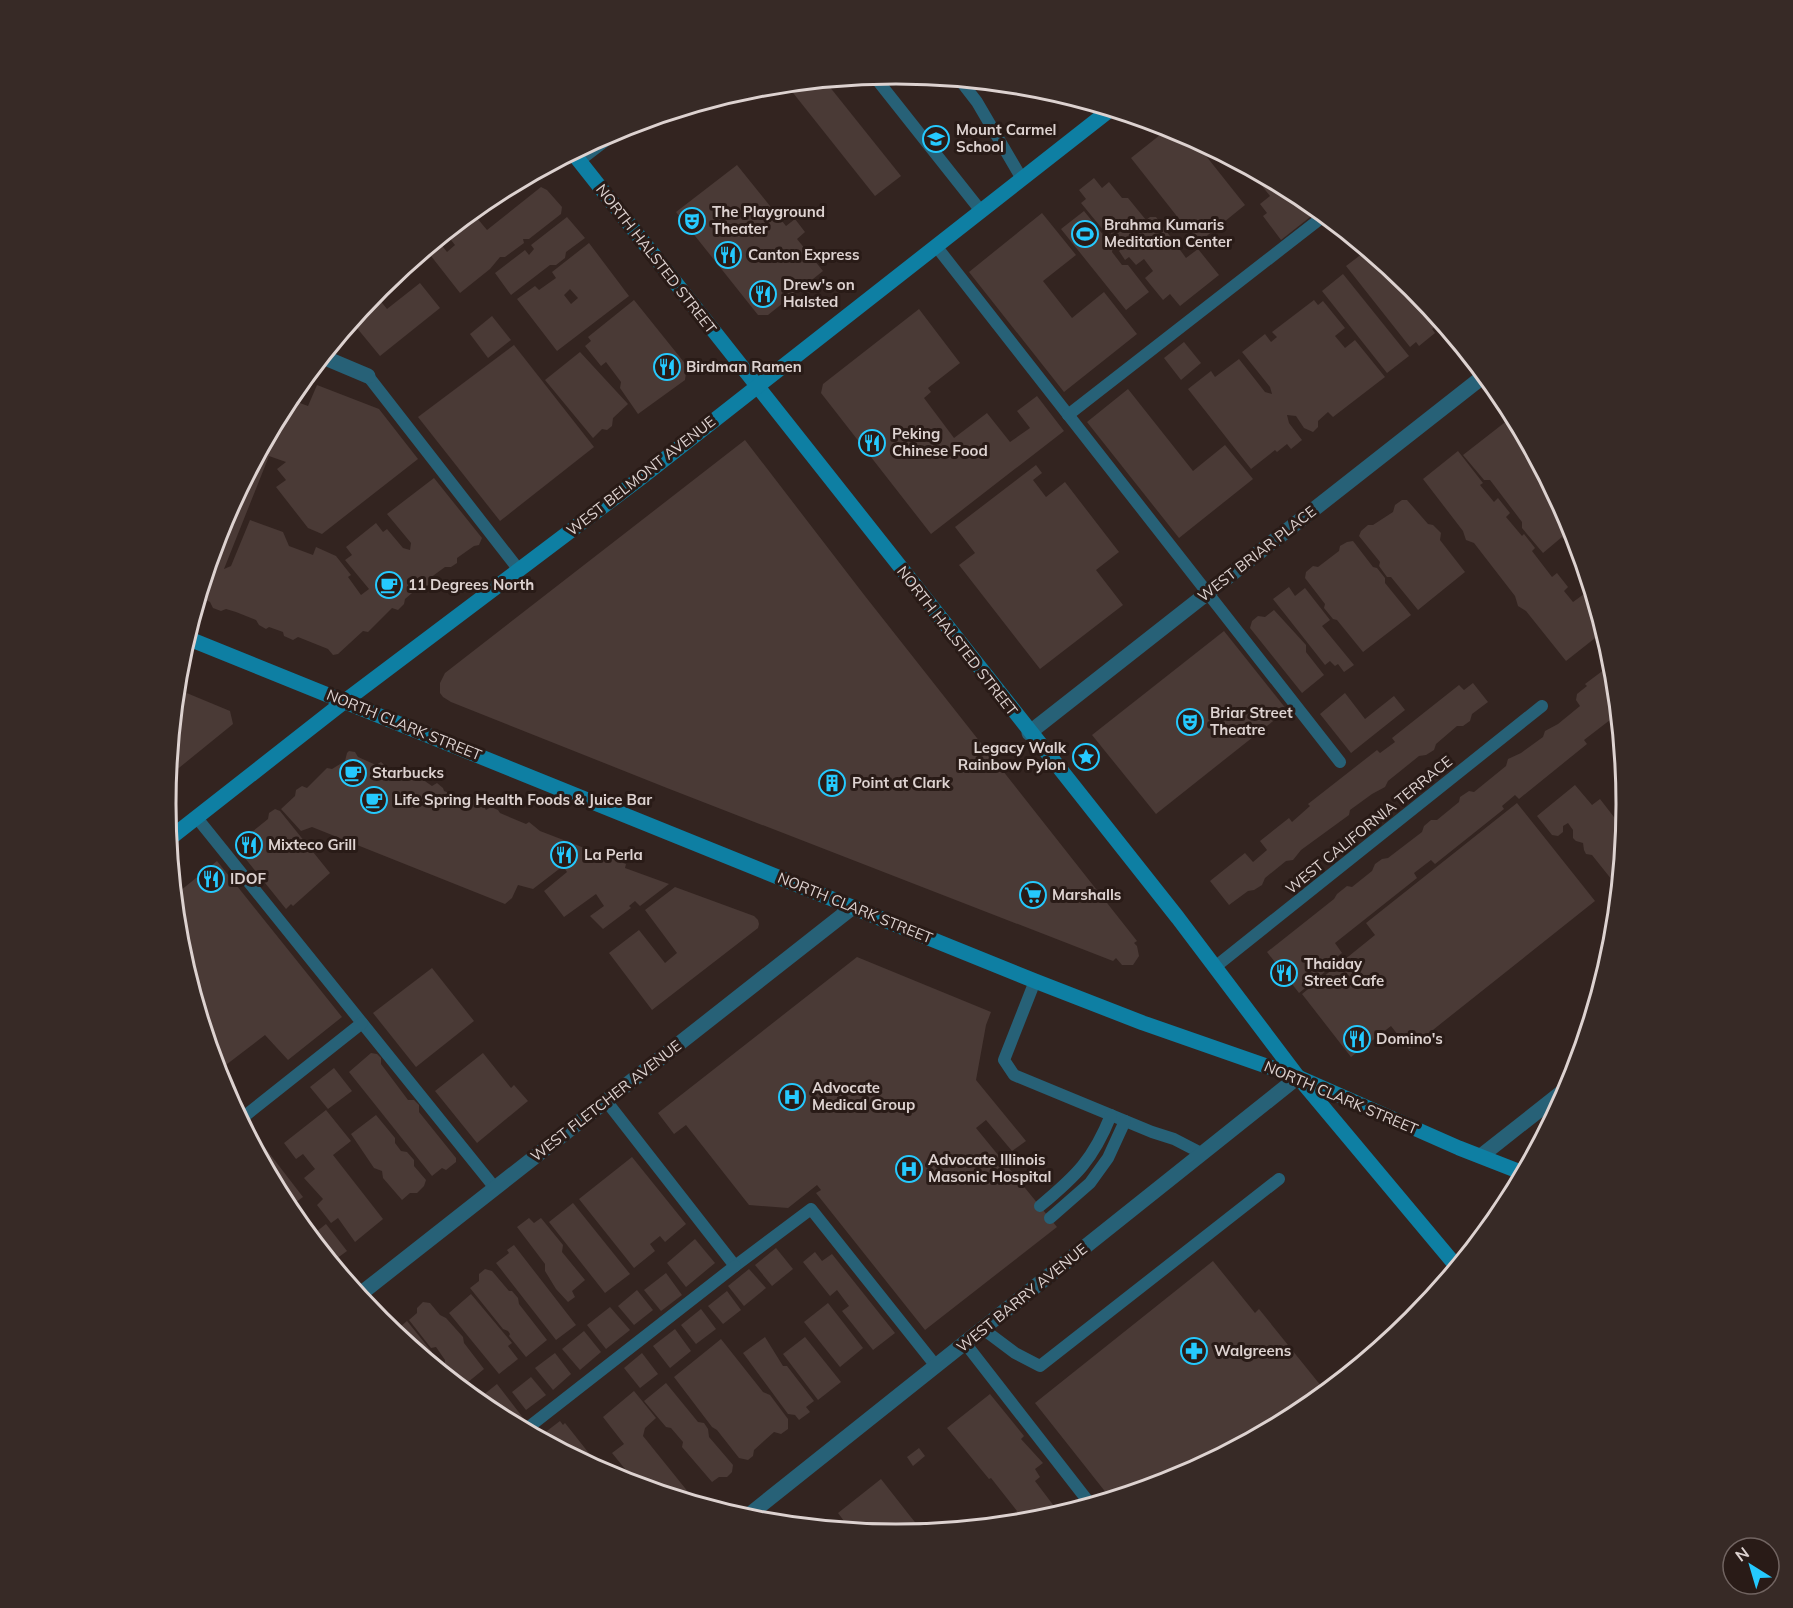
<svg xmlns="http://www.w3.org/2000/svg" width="1793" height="1608" font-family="Mulish,sans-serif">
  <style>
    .building { fill: #4a3a36; fill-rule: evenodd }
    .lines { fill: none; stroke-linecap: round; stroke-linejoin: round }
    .lane { stroke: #276177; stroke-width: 12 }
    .street { stroke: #276177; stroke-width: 15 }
    .secondary { stroke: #0e7fa3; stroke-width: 15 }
    .labels { text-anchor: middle; stroke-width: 6; stroke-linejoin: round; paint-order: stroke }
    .poi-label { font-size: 15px; font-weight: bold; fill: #ddd2d0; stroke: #291b17; text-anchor: start }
    .street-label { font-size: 15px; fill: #ddd2d0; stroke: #291b17 }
    .rim { fill: none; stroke: #ddd2d0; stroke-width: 3 }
  </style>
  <rect width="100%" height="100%" fill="#332420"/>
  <g class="building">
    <path d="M825,81L901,176L875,196L786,84Z"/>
    <path d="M1170,127L1191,137L1245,205L1198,243L1131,158Z"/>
    <path d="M737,165L786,226L795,219L805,232L797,239L823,271L768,315H758L676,212Z"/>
    <path d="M1247,167L1303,197L1319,210L1281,240L1263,216L1267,213L1260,204L1270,196Z"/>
    <path d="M1094,178L1102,188L1109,182L1122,198H1128L1146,220L1150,217H1156L1186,258L1198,249L1219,275L1180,306L1170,294L1163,300L1145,278L1153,271L1144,259L1136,265L1129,257L1125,260L1119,251L1122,248L1108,229L1104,231L1081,203L1086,199L1079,190Z"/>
    <path d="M541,187L547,190L562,207L561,214L529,239H523L524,243L505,257H500L490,269L460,293L431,256L424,261L419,255L472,212L487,230ZM445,239L451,240L455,245L447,252L440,243Z"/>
    <path d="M1084,211L1113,247L1112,252L1122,265H1128L1149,292L1126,310L1061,229Z"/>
    <path d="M1042,213L1076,255L1043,281L1072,318L1104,292L1137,334L1064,392L969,272Z"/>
    <path d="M567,217L585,238L566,252L565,258L556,265H550L511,295L495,273L525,250L529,255L534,249L531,245Z"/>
    <path d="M589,243L629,296L557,351L517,299L535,286L539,290L556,278L552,272ZM570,289L578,298L571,304L564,295Z"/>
    <path d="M1367,250L1413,288L1441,322L1432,329L1435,333L1419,346L1416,342L1410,347L1346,266Z"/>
    <path d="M1343,274L1409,356L1387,373L1322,291Z"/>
    <path d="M420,283L440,308L380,356L352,322L379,299L387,309Z"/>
    <path d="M634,300L687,366L685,380L638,414L620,388L621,382L606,362L601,366L585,346L591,341L588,337Z"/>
    <path d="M1314,300L1318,305L1323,301L1345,328L1335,336L1345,348L1355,340L1385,377L1333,417L1328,412L1318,421V427L1313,432L1304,428L1296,416L1287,415L1289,423L1302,440L1291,449L1287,444L1277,452L1275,450L1251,469L1188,389L1211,371L1215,377L1239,359L1265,392L1272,394L1270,387L1242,352L1265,334L1271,342L1277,337L1272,332Z"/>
    <path d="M919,309L960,363L928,388L931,392L924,398L954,438L987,413L1010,442L1030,428L1017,411L1037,396L1064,431L931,534L821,393L823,384Z"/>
    <path d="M492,316L511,340L488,358L470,334Z"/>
    <path d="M1184,342L1201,363L1181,380L1164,358Z"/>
    <path d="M514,345L594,447L500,521L418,417Z"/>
    <path d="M580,352L628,404L613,418L612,426L607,430L602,429L593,438L545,380Z"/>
    <path d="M317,385L379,409L418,459L322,534L308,528L276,487L286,480L277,469L286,462L269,456L224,569L231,566L250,520L283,532L289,546L313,555L316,547L336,556L351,575L348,577L361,595L369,589L345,560L352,555L346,547L376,523L383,532L387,529L403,548L410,550L411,543L387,514L434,478L482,538L479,545L474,546L457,558V563L451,567H445L430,578L431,583L424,588L419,587L405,599L404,604L398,610L392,608L368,632L363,631L338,654L333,655L328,649L298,637L293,640L284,636L283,632L269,627L266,629L259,625L256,620L236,612L226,609L221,611L213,608L210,602L199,597L222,524L289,399L308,406Z"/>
    <path d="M1128,389L1193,471L1225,445L1253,479L1179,538L1087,422Z"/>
    <path d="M1513,416L1572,525L1577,541L1570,546L1562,537L1543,553L1522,528V522L1490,480H1484L1463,455Z"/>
    <path d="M745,440L865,596L1137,941L1134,943L1137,946L1139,956L1133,965H1122L1116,958L1113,961L667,788L451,702L443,697L440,693V683L445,673Z"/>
    <path d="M1458,451L1483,483L1480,485L1494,502L1498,498L1510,513L1506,517L1522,536L1524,534L1535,548L1532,551L1552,577L1557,573L1568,587L1564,591L1573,602L1591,589L1604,631L1566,661L1526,611L1518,606L1515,596L1474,543L1466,540L1463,531L1423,479Z"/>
    <path d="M1036,465L1042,473L1033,480L1046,497L1065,482L1119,552L1096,570L1123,605L1040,669L959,565L975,553L955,527Z"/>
    <path d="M1402,500H1407L1428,524L1433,525L1441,533L1440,540L1465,572L1418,610L1391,577H1387L1379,566L1380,562L1359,536L1361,531L1368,525H1373L1393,512L1395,505Z"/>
    <path d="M1353,541L1373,567L1377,568L1385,578V583L1411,615L1363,652L1337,620L1333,619L1324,608L1325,604L1305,578L1306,572L1313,566L1318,567L1339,551L1340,546L1347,542Z"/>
    <path d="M1289,587L1295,596L1305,588L1330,620L1322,626L1354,665L1344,672L1338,664L1335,666L1330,661L1325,665L1273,599Z"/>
    <path d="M1274,610L1306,645V652L1324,675L1302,693L1250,628L1252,621L1258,616L1265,617Z"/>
    <path d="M1224,631L1287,710L1156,814L1092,735Z"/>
    <path d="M1613,663L1619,718L1612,723L1610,720L1584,740L1587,744L1519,799L1515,795L1502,806L1504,809L1435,864L1431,860L1414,873L1417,878L1335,943L1342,953L1328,964L1331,967L1299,993L1267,952L1334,899L1337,894L1347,886L1352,887L1372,871L1375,864L1382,859L1388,858L1422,832L1424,826L1431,820H1437L1459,802L1460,797L1469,791L1474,792L1506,766L1508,759L1521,753L1543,737L1545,731L1558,724L1580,706L1576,700L1577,694L1587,686L1585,684Z"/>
    <path d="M1473,683L1488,702L1472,714L1470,721L1463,726H1457L1436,744L1434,750L1426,755L1419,756L1388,781L1385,787L1372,794L1350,810L1349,815L1301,850L1293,860L1286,861L1265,878L1262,885L1254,890L1248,891L1229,905L1210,881L1245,853L1253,862L1267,850L1260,841L1289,818L1292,822L1310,806L1308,804L1377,750L1380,753L1395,742L1392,738L1459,685L1464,690Z"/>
    <path d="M177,689L230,711L233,724L169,776Z"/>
    <path d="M1345,693L1365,719L1394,696L1405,710L1351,753L1320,714Z"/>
    <path d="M349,751L355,752L358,757L376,765L381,762L390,770L415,780L419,777L432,786L437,783L443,788L444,791L470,801L473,799L482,803L486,810L491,807L498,810L500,813L526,824L529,822L540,831L626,864L625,868L669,884L640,906L635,901L629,906L631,908L603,929L590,916L604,906L596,894L564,917L544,891L567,872L563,866L533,889L518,885L512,898L505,904L312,827L301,831L281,809L295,796L296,790L302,786L307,788L327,768L332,769L345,761L347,753Z"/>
    <path d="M1575,785L1592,805L1600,799L1624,830L1623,842L1618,846L1622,851L1618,894L1615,890L1616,885L1592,855L1586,854L1584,850L1583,843L1576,841L1573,838V830L1568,823L1563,826V832L1558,836L1552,835L1537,816Z"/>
    <path d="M1517,803L1595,901L1409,1049L1391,1026L1351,1057L1302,994L1375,935L1366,923Z"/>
    <path d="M275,809L280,811L330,873L293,906L291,904L286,909L236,847L238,838L243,834L247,836L268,819L269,813Z"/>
    <path d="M217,861L342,1017L288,1060L265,1035L218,1071L180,946L175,895Z"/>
    <path d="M675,887L754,916L758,920L759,924L758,928L652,1010L609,953L639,930L665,963L677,953L645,910Z"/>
    <path d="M857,957L991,1012L986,1025L976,1080L1026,1141L1012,1151L986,1120L976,1128L1057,1227L925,1330L816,1193L821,1190L817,1185L788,1208L749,1205L686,1125L674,1134L658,1113Z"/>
    <path d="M432,968L474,1021L416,1067L373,1013Z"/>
    <path d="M371,1053L377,1054L381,1058V1064L408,1100H414L419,1105V1112L456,1158V1162L446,1170L442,1168L432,1176L349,1072Z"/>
    <path d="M483,1053L511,1088L514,1085L528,1101L477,1143L435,1091Z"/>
    <path d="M334,1068L352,1091L328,1109L310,1087Z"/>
    <path d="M326,1110L351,1141L333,1155L383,1219L355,1242L338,1218L331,1223L317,1205L323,1199L304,1178L315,1169L303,1154L296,1159L284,1143Z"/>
    <path d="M376,1115L395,1138V1143L401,1151L407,1152L414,1160V1166L426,1180L424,1186L417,1193H410L402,1200L383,1178L382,1171L374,1168L351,1134Z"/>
    <path d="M252,1131L303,1197L288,1208L249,1134Z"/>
    <path d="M632,1157L686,1224L665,1242L660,1236L650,1244L655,1251L634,1268L579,1199Z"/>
    <path d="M573,1203L630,1274L605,1293L549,1222Z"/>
    <path d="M529,1218L534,1223L541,1218L563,1245L562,1252L585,1280L572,1291L575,1297L568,1302L556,1289L545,1271V1264L517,1227Z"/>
    <path d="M326,1224L347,1251L332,1262L311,1236Z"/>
    <path d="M695,1239L715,1263L686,1287L667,1263Z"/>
    <path d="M514,1245L576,1325L556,1340L496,1263L509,1253L507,1250Z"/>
    <path d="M776,1248L793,1269L772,1286L755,1265Z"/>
    <path d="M815,1252L822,1261L832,1254L895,1333L873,1350L842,1311L849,1306L837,1290L830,1296L803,1262Z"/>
    <path d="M1213,1261L1255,1313L1259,1309L1326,1392L1302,1412L1176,1479L1111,1499L1035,1403Z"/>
    <path d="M485,1269L492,1271L509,1291H512L518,1298L519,1304L547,1340L526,1357L509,1336L510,1334L508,1331L503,1329L470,1288L479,1281V1274Z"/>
    <path d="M749,1269L766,1288L744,1306L728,1286Z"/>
    <path d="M666,1273L682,1295L661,1311L644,1290Z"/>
    <path d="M637,1290L653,1310L634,1325L618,1306Z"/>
    <path d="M727,1291L741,1310L723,1324L708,1306Z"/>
    <path d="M471,1294L512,1343L508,1346L518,1359L499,1374L449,1313Z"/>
    <path d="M423,1302L430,1303L440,1315L446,1318L463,1337L464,1343L484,1369L462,1387L445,1366V1360L436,1347L431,1348L409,1320L417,1313V1308Z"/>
    <path d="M828,1303L863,1348L840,1367L804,1322Z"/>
    <path d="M610,1307L630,1330L606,1349L587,1325Z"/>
    <path d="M701,1309L716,1329L696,1344L681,1325Z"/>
    <path d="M397,1321L401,1326L407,1321L432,1352L427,1356L432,1363L389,1328Z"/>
    <path d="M675,1329L691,1351L670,1368L653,1346Z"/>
    <path d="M584,1331L601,1352L580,1370L562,1349Z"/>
    <path d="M765,1337L783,1366H787L814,1401L806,1407L810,1412L799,1420L795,1415L788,1414L743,1353Z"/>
    <path d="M805,1337L841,1382L818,1400L783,1354Z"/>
    <path d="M721,1339L763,1392L770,1395L788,1419V1429L781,1434L774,1432L754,1450L753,1456L748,1460L739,1458L717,1430L712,1427L674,1377Z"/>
    <path d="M555,1353L571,1374L553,1390L535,1368Z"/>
    <path d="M642,1353L658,1374L640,1388L624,1368Z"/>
    <path d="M531,1377L546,1395L526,1410L512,1392Z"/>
    <path d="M666,1383L698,1422L704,1423L708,1429L709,1437L733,1465L732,1472L727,1477H719L712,1482L682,1447L683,1442L671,1428L666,1427L644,1401Z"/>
    <path d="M497,1384L524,1419L517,1425L490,1411L477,1400Z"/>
    <path d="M634,1391L656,1418L645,1428L643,1436L697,1503L630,1483L634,1480L612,1453L624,1444L603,1417Z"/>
    <path d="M990,1394L1024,1436L1021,1439L1043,1463L1035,1469L1040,1477L1035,1481L1060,1514L1039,1521L1001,1524L1017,1511L991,1478L989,1479L947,1428Z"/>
    <path d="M560,1421L563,1425L565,1423L603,1471L539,1437Z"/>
    <path d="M919,1448L925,1456L913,1466L907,1457Z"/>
    <path d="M881,1479L910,1516L923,1532L896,1534L842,1529L847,1525L838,1513Z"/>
  </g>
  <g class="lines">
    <g class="lane">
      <path d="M874,76L981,211"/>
      <path d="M960,80L977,102L1022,179"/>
      <path d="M579,161L622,128"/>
      <path d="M936,246L1340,762"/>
      <path d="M368,376L519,570"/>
      <path d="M1068,415L1325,215"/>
      <path d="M197,818L495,1188"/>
      <path d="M1215,967L1542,706"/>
      <path d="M1035,981L1004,1060L1014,1075L1152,1132L1174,1139L1203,1154"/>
      <path d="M607,1102L735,1266L811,1209L936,1366"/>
      <path d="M241,1119L362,1023"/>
      <path d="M1040,1206C1076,1176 1093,1160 1111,1115"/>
      <path d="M1050,1218L1090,1183L1108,1158L1125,1121"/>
      <path d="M983,1329L1015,1353L1040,1366L1279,1179"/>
      <path d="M965,1343L1091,1505"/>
      <path d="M525,1430L735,1266"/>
    </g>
    <g class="street">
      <path d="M323,357L368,376"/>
      <path d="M1029,733L1485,375"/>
      <path d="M1481,1156L1571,1085"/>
      <path d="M359,1295L853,907"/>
      <path d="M745,1518L1298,1077"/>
    </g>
    <g class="secondary">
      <path d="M573,153L1178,918L1298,1077L1457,1267"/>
      <path d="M187,638L1035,981L1143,1023L1298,1077L1459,1148L1523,1173"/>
      <path d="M169,839L345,701L642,477L1111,109"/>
    </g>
  </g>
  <defs>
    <symbol id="school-ring" viewBox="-11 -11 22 22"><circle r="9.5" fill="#291b17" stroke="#25c9fe" stroke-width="1.5"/><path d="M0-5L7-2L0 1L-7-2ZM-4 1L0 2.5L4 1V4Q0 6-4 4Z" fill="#25c9fe"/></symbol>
    <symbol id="theatre-ring" viewBox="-11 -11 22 22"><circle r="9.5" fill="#291b17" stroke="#25c9fe" stroke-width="1.5"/><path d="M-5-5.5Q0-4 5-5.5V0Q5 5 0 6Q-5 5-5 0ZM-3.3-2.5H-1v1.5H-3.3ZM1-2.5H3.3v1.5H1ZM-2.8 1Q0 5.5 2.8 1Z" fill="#25c9fe"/></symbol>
    <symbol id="stadium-ring" viewBox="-11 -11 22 22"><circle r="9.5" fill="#291b17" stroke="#25c9fe" stroke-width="1.5"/><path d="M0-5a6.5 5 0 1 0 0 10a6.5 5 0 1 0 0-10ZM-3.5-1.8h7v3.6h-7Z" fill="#25c9fe"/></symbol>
    <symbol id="restaurant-ring" viewBox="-11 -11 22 22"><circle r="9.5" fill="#291b17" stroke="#25c9fe" stroke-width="1.5"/><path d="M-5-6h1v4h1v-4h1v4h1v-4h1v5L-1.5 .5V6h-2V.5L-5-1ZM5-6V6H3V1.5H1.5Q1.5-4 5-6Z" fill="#25c9fe"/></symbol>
    <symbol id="cafe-ring" viewBox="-11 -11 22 22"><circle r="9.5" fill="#291b17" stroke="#25c9fe" stroke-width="1.5"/><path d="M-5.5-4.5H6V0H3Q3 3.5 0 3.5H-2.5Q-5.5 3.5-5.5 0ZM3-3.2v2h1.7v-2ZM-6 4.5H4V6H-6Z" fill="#25c9fe"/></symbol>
    <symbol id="sight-ring" viewBox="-11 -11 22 22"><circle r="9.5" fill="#291b17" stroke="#25c9fe" stroke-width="1.5"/><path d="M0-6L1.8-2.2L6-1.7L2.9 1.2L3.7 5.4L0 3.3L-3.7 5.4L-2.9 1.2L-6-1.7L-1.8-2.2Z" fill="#25c9fe"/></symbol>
    <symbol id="building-ring" viewBox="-11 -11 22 22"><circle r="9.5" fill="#291b17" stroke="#25c9fe" stroke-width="1.5"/><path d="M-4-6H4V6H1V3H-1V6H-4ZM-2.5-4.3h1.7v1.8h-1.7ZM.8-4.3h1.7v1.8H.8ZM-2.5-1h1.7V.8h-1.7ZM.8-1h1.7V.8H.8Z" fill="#25c9fe"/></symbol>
    <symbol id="supermarket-ring" viewBox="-11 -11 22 22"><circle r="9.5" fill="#291b17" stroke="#25c9fe" stroke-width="1.5"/><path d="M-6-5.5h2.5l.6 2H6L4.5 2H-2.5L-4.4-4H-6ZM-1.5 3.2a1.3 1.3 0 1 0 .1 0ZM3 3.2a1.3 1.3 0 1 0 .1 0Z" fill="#25c9fe"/></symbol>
    <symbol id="hospital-ring" viewBox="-11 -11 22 22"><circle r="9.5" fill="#291b17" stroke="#25c9fe" stroke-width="1.5"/><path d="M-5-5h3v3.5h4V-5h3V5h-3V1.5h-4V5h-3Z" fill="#25c9fe"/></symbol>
    <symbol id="pharmacy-ring" viewBox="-11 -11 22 22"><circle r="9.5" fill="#291b17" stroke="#25c9fe" stroke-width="1.5"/><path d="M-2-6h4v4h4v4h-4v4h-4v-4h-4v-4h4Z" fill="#25c9fe"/></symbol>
  </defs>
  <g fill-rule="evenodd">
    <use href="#school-ring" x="921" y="124" width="30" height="30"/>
    <use href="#theatre-ring" x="677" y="206" width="30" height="30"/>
    <use href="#stadium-ring" x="1070" y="219" width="30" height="30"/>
    <use href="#restaurant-ring" x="713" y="240" width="30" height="30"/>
    <use href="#restaurant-ring" x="748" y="279" width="30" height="30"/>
    <use href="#restaurant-ring" x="652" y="352" width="30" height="30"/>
    <use href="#restaurant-ring" x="857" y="428" width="30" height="30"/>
    <use href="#cafe-ring" x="374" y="570" width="30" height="30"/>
    <use href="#theatre-ring" x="1175" y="707" width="30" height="30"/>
    <use href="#sight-ring" x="1071" y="742" width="30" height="30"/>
    <use href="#cafe-ring" x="338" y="758" width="30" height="30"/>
    <use href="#building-ring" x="817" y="768" width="30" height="30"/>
    <use href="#cafe-ring" x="359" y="785" width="30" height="30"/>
    <use href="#restaurant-ring" x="234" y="830" width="30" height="30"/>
    <use href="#restaurant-ring" x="549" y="840" width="30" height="30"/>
    <use href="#restaurant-ring" x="196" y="864" width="30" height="30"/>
    <use href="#supermarket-ring" x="1018" y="880" width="30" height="30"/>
    <use href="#restaurant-ring" x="1269" y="958" width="30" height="30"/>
    <use href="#restaurant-ring" x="1342" y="1024" width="30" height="30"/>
    <use href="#hospital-ring" x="777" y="1082" width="30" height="30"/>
    <use href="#hospital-ring" x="894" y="1154" width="30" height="30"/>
    <use href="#pharmacy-ring" x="1179" y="1336" width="30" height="30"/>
  </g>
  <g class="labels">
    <g class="poi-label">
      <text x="956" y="135">Mount Carmel<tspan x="956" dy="17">School</tspan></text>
      <text x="712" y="217">The Playground<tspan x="712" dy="17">Theater</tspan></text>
      <text x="1104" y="230">Brahma Kumaris<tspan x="1104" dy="17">Meditation Center</tspan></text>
      <text x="748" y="260">Canton Express</text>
      <text x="783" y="290">Drew's on<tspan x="783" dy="17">Halsted</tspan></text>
      <text x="686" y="372">Birdman Ramen</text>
      <text x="892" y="439">Peking<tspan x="892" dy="17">Chinese Food</tspan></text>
      <text x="408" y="590">11 Degrees North</text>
      <text x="1210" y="718">Briar Street<tspan x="1210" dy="17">Theatre</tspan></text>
      <text x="1066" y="753" text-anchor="end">Legacy Walk<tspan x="1066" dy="17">Rainbow Pylon</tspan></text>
      <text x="372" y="778">Starbucks</text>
      <text x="852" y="788">Point at Clark</text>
      <text x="394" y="805">Life Spring Health Foods &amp; Juice Bar</text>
      <text x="268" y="850">Mixteco Grill</text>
      <text x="584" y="860">La Perla</text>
      <text x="230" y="884">IDOF</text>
      <text x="1052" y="900">Marshalls</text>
      <text x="1304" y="969">Thaiday<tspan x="1304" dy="17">Street Cafe</tspan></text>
      <text x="1376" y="1044">Domino's</text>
      <text x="812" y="1093">Advocate<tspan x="812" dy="17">Medical Group</tspan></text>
      <text x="928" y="1165">Advocate Illinois<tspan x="928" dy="17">Masonic Hospital</tspan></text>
      <text x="1214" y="1356">Walgreens</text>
    </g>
    <g class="street-label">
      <text transform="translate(656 259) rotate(52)" y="5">NORTH HALSTED STREET</text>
      <text transform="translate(641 476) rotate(-38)" y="5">WEST BELMONT AVENUE</text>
      <text transform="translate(1257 554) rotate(-38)" y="5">WEST BRIAR PLACE</text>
      <text transform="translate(957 641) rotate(52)" y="5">NORTH HALSTED STREET</text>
      <text transform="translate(404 725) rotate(22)" y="5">NORTH CLARK STREET</text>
      <text transform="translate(1369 825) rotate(-39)" y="5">WEST CALIFORNIA TERRACE</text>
      <text transform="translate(855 908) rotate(22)" y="5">NORTH CLARK STREET</text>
      <text transform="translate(1341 1098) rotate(23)" y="5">NORTH CLARK STREET</text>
      <text transform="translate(606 1101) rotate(-38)" y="5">WEST FLETCHER AVENUE</text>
      <text transform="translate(1022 1298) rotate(-39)" y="5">WEST BARRY AVENUE</text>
    </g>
  </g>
  <path d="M0 0H1793V1608H0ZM176 804a720 720 0 1 1 1440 0a720 720 0 1 1-1440 0Z" fill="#372a26" fill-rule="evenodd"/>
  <path class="rim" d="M176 804a720 720 0 1 1 1440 0a720 720 0 1 1-1440 0Z"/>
  <g transform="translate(1751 1566) rotate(323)"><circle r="28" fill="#291b17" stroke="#716461" stroke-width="1.5"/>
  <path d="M0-4.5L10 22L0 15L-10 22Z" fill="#25c9fe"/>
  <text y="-9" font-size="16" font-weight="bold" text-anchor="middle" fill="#ddd2d0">N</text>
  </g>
</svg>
